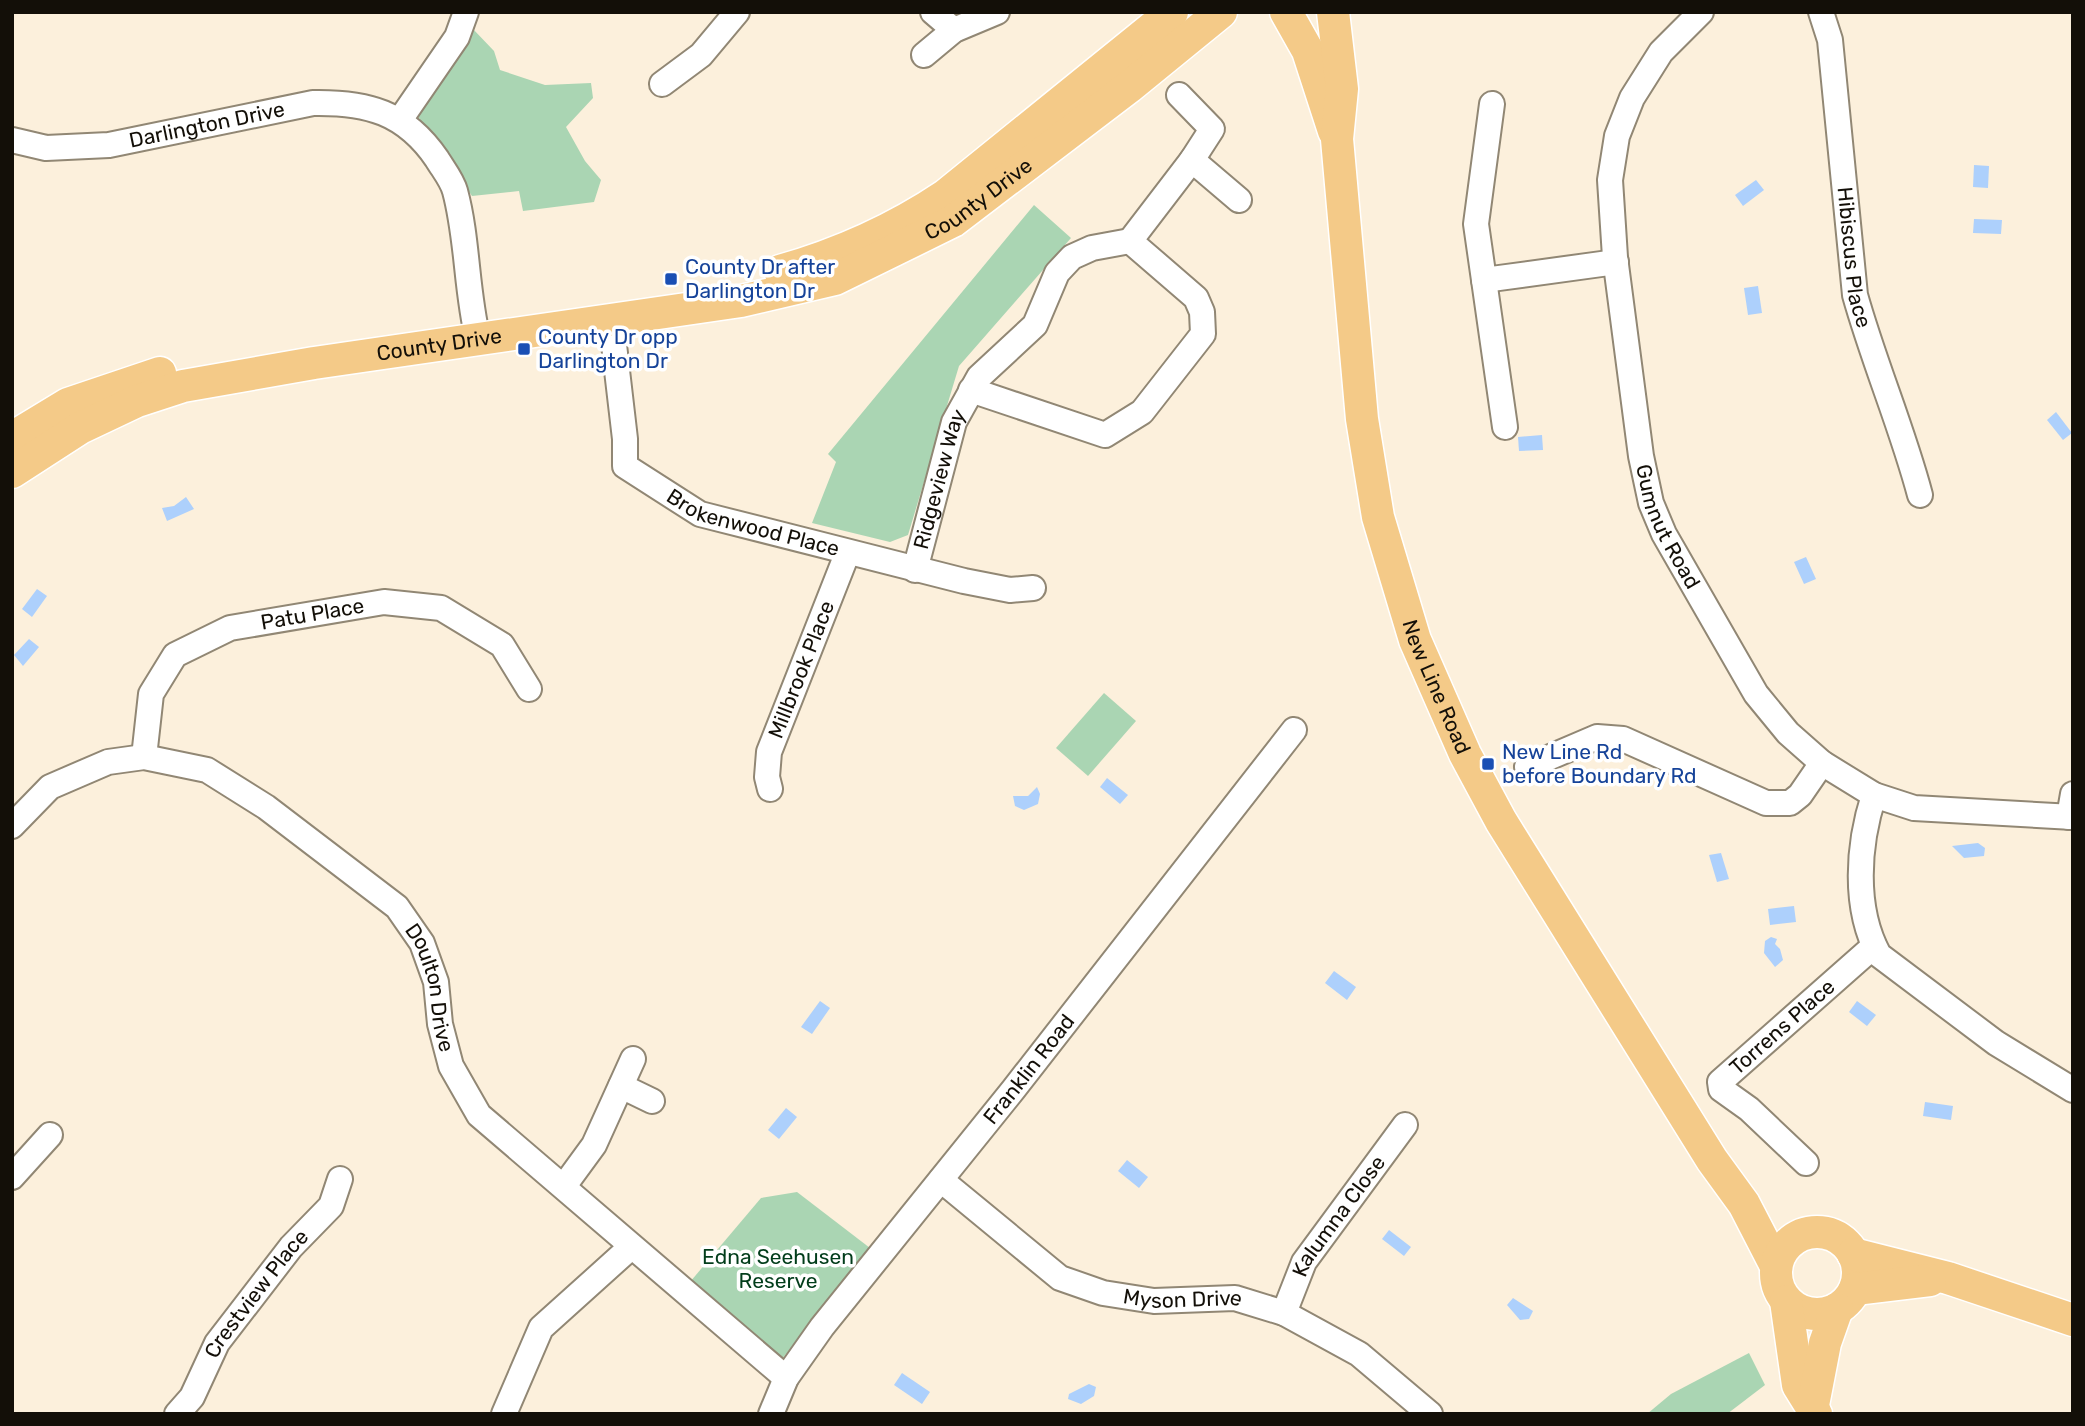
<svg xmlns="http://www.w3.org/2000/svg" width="2085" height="1426" font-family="Rubik,sans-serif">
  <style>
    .green { fill: #aad5b3 }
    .water { fill: #add0fc }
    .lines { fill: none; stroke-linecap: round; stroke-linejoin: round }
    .minor-casing { stroke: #918774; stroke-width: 28 }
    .major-casing { stroke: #fff; stroke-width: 35 }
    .minor { stroke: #fff; stroke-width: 24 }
    .major { stroke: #f4ca88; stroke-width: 32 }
    .transit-dot { fill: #1a4fb4; stroke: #fff; stroke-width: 2.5 }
    .labels { text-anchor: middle; stroke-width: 7; stroke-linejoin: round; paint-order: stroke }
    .street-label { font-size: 21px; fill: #130f08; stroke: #fff }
    .transit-label { font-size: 21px; fill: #164399; stroke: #fff; text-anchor: start }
    .park-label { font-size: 21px; fill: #023d1b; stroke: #fff }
  </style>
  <rect width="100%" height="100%" fill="#fcf0dc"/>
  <g class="green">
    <path d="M473,29L494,51L500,70L545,85L591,83L593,98L566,127L585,161L601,180L594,202L523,211L519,191L472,196L417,115Z"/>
    <path d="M1034,205L1071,238L959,366L908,535L890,542L812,523L836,462L828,454Z"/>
    <path d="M1104,693L1136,721L1088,776L1056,748Z"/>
    <path d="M797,1192L870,1248L782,1359L690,1282L761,1198Z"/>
    <path d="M1749,1353L1765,1385L1727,1414H1647L1671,1394Z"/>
  </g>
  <g class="water">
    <path d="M1974,165L1989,166L1988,188L1973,187Z"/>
    <path d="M1756,180L1764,190L1743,206L1735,195Z"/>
    <path d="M1974,219L2002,220L2001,234L1973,233Z"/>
    <path d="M1758,286L1762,313L1748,315L1744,288Z"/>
    <path d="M2056,412L2072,433L2063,440L2047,420Z"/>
    <path d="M1542,435L1543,450L1519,451L1518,437Z"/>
    <path d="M186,497L194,509L167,521L162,508L174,506Z"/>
    <path d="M1806,557L1816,579L1804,584L1794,562Z"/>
    <path d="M37,589L47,596L32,617L22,609Z"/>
    <path d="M29,639L39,647L23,666L14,655Z"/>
    <path d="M1107,778L1128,795L1120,804L1100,787Z"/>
    <path d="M1037,787L1040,794L1038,804L1024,810L1015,806L1013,796H1028Z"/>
    <path d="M1978,843L1985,848L1984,856L1964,858L1952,846Z"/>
    <path d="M1721,853L1729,879L1717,882L1709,855Z"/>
    <path d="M1794,906L1796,922L1770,925L1768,909Z"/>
    <path d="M1771,937L1777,939L1775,944L1780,949L1783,960L1775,967L1764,953L1765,941Z"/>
    <path d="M1334,971L1356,987L1347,1000L1325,983Z"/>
    <path d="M820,1001L830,1008L812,1034L801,1027Z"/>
    <path d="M1857,1001L1876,1015L1867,1026L1849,1012Z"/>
    <path d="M1925,1102L1953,1106L1951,1120L1923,1116Z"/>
    <path d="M786,1108L797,1117L779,1139L768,1130Z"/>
    <path d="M1127,1160L1148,1177L1139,1188L1118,1171Z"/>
    <path d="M1389,1230L1411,1247L1404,1256L1382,1239Z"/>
    <path d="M1513,1298L1533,1311L1529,1319L1520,1320L1507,1305Z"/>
    <path d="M902,1373L930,1392L922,1404L894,1385Z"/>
    <path d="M1089,1384L1096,1387L1094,1396L1081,1404L1068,1399L1069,1394Z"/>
  </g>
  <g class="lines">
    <defs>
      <g id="minor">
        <path d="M933,12L954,30"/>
        <path id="s1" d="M1701,12L1661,52L1632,98L1617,136L1610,180L1615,257L1641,456L1651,503L1664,534L1756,694L1788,733L1822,763L1874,795L1914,808L2073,817"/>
        <path id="s2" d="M1821,12L1830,40L1855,295C1874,363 1902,427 1920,495"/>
        <path d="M924,55L954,30L997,12"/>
        <path d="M662,84L701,55L737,12"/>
        <path d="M1179,95L1212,129L1192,160"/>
        <path d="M1492,104L1476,224L1484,280L1616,262"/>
        <path d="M400,120L457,37L466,12"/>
        <path id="s3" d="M12,140L46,148L109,145L313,103C367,102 405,112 437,159C443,169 452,180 455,191C468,239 466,291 478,339"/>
        <path d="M1130,241L1192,160L1239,200"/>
        <path d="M1484,280L1505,427"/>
        <path id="s4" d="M611,319L625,439V466L700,514L964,581L1010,590L1033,588"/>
        <path d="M971,390L1105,435L1142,412L1203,334L1202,312L1196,298L1130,241"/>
        <path id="s5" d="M915,570L954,422L979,377L1035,325L1057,273L1072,257L1092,248L1130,241"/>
        <path id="s6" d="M144,757L151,694L175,655L230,628L384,602L441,608L502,645L529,689"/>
        <path d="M1527,767L1597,737L1623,739L1766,803H1790L1800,795L1822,763"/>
        <path id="s7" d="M770,789L767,777L769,752L847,554"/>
        <path d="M1874,795C1858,844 1853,908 1879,955L1996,1043L2073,1090"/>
        <path d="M2069,817L2073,794"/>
        <path id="s8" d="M12,826L50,787L108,762L144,757L207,770L266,807L397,907L422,943L436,982L440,1024L451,1066L479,1115L786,1378"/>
        <path d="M621,1086L652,1101"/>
        <path id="s9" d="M1806,1163L1749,1109L1721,1089L1720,1082L1874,946"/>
        <path d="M12,1177L50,1135"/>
        <path id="s10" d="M941,1180L1060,1278L1103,1293L1154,1301L1235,1298L1284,1313L1359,1354L1430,1414"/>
        <path d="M564,1186L594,1145L633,1059"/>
        <path id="s11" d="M1284,1313L1304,1262L1405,1125"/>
        <path id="s12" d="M177,1414L192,1397L217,1343L291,1247L331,1206L340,1179"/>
        <path d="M504,1414L541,1328L631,1247"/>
        <path id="s13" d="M771,1414L786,1378L822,1327L1013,1090L1294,730"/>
      </g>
      <g id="major">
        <path d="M1286,12L1308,51L1334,131"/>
        <path id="s14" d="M1333,12L1342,89L1337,139L1362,419L1378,517L1415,640L1465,754L1501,821L1712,1160L1744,1204L1776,1266"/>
        <path d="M780,271C840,254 894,230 946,195L1172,12"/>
        <path d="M12,438L68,404L160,373"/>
        <path id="s15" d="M12,472L80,428L137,401L183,386L314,363L741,301L835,279L953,221L1129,87L1221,12"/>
        <circle cx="1817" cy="1273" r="41"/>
        <path d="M1853,1254L1948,1278L2073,1320"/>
        <path d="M1855,1289L1930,1280"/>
        <path d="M1786,1301L1798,1385L1816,1414"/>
        <path d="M1813,1405L1825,1343L1837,1309"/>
      </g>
    </defs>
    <use href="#minor" class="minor-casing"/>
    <use href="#major" class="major-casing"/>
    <use href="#minor" class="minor"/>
    <use href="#major" class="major"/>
  </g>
  <g class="transit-dot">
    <rect x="664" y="272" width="14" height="14" rx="3.5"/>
    <rect x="517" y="342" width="14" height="14" rx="3.5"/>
    <rect x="1481" y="757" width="14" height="14" rx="3.5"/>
  </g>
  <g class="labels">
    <g class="street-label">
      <text dy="7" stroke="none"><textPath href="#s3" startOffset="198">Darlington Drive</textPath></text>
      <text dy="7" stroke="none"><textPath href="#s15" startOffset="1018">County Drive</textPath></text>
      <text dy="7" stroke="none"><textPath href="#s2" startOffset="248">Hibiscus Place</textPath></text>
      <text dy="7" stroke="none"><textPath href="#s15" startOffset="452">County Drive</textPath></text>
      <text dy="7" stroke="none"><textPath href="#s5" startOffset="94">Ridgeview Way</textPath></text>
      <text dy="7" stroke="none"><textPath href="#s4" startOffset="290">Brokenwood Place</textPath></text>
      <text dy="7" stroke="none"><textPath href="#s1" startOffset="550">Gumnut Road</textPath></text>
      <text dy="7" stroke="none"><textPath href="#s6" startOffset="254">Patu Place</textPath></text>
      <text dy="7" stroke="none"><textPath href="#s7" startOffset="126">Millbrook Place</textPath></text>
      <text dy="7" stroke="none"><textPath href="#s14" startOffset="688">New Line Road</textPath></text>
      <text dy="7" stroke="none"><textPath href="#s8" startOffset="542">Doulton Drive</textPath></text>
      <text dy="7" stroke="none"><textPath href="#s9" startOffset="203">Torrens Place</textPath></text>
      <text dy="7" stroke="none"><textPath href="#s13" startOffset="432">Franklin Road</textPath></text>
      <text dy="7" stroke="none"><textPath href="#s11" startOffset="112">Kalumna Close</textPath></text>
      <text dy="7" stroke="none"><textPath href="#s12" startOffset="145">Crestview Place</textPath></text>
      <text dy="7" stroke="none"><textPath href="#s10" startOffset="280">Myson Drive</textPath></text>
    </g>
    <g class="transit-label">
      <text x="685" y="274">County Dr after<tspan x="685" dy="24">Darlington Dr</tspan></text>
      <text x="538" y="344">County Dr opp<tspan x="538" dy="24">Darlington Dr</tspan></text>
      <text x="1502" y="759">New Line Rd<tspan x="1502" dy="24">before Boundary Rd</tspan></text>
    </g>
    <g class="park-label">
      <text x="778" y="1264">Edna Seehusen<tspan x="778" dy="24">Reserve</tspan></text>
    </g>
  </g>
  <rect width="2085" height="1426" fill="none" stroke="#130f08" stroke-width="28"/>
</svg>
